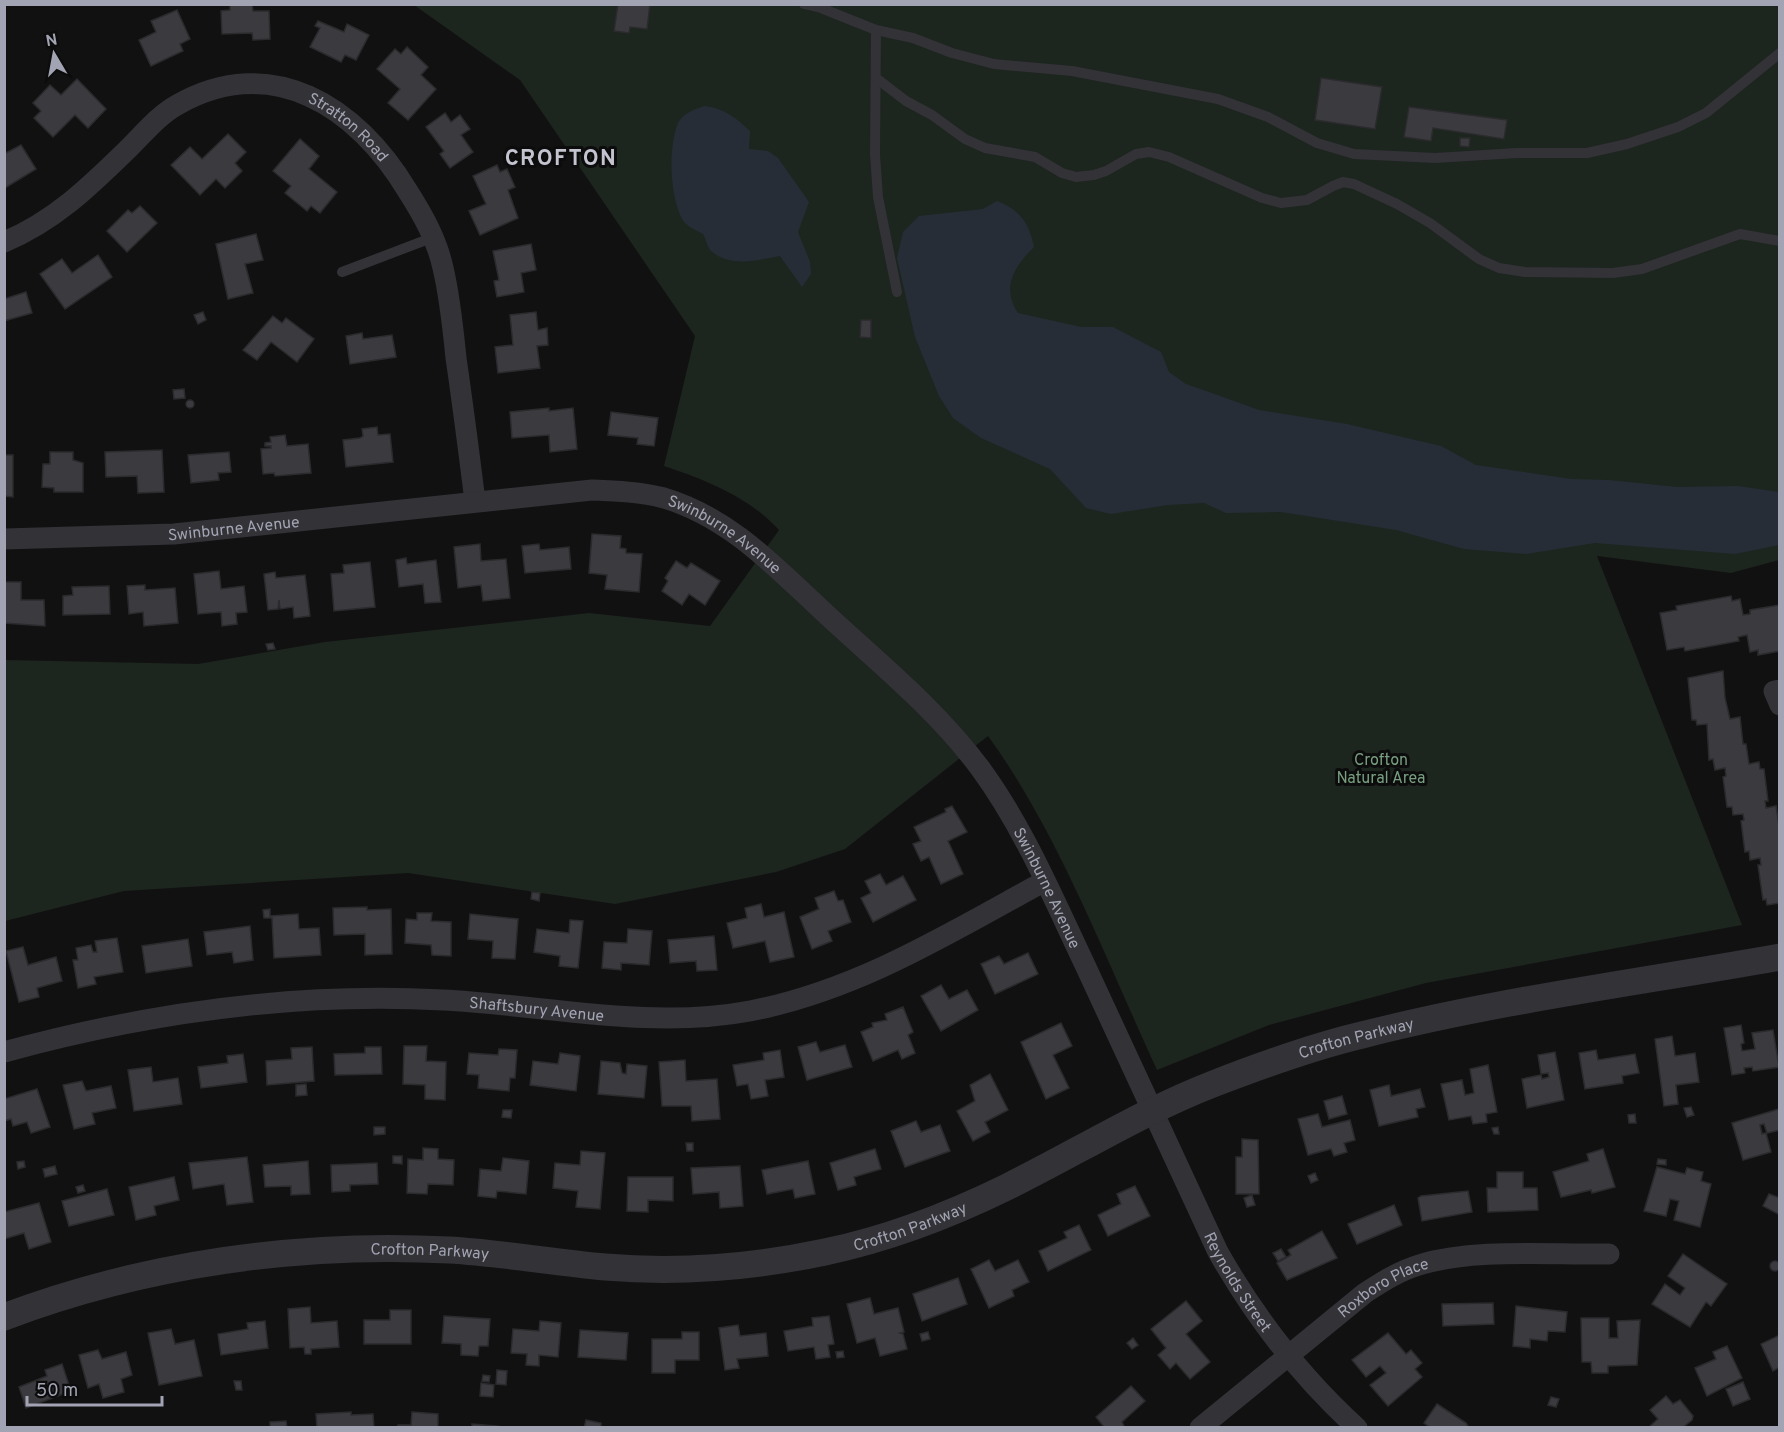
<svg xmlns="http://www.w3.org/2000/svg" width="1784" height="1432" font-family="Overpass,sans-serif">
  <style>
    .green { fill: #1d251f }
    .water { fill: #272d36 }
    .building { fill: #3b3b3f; stroke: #2b2b2e; stroke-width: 1.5 }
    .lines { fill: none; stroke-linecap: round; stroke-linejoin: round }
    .service { stroke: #323237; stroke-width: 10 }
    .minor { stroke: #323237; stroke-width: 21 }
    .tertiary { stroke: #323237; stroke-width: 27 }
    .labels { text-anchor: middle; stroke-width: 6; stroke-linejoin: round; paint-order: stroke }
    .street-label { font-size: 16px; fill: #a2a4b3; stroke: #0c0c0d }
    .park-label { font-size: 16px; fill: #789f81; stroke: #0c0c0d }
    .district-label { font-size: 22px; font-weight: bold; letter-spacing: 1.5px; fill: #c3c4cf; stroke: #0c0c0d }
  </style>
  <rect width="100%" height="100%" fill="#111112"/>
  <path class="green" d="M414,5H1779V560L1731,573L1597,556L1742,925L1426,983L1269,1025L1157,1070C1107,962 1058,832 988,736L845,849L776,872L615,904L408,873L124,891L5,921L4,660L198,664L325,642L589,613L710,626L779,530C749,497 706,480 664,466L695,336L520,80Z"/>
  <g class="water">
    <path d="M705,106C725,109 735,117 750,131L749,149L768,151L778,158L809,202L798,232L810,262L811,274L802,287L780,256C757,260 731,268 711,251C707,247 706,239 703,234C694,229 685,226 681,217C670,193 668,148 678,123C683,113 695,109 705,106Z"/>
    <path d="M997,201C1020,210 1029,223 1034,247C1014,267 1001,287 1018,313L1081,327H1113L1161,352L1169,372L1186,384L1209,392L1259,410L1347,424L1441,446L1476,465L1571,479L1609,480L1677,487L1738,486L1779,492V545L1735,554L1595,543L1526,554L1464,549L1396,530L1281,512L1226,513L1204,503L1168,505L1111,514L1086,508L1050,469L981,438L953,418L939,396L915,337L897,258L903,232L919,216L983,209Z"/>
  </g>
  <g class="building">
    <path d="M230,4H252L253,11H269L270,39L253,40L252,33L222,34L221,11L230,10Z"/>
    <path d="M618,4H650L647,29L630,27L629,33L614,31Z"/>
    <path d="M177,10L190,39L180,44L183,51L151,66L139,40L156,32L151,21Z"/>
    <path d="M318,21L344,32L347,24L369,35L356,60L345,55L341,62L310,47L320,28L315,26Z"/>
    <path d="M407,47L428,67L421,75L436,89L408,120L388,103L400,89L377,69L395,49L401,54Z"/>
    <path d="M1321,78L1382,87L1375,129L1315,120Z"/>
    <path d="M77,79L106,109L88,128L75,115L53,137L34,118L41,111L33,103L50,85L61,95Z"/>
    <path d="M1409,107L1507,120L1504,139L1433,128L1431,141L1404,137Z"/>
    <path d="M445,113L451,122L460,115L470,129L461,135L473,152L450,168L440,154L444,151L426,127Z"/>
    <path d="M228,134L246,152L235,163L242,171L225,188L216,179L200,195L171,165L190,147L202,159Z"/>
    <path d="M1460,138H1470L1469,147L1460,146Z"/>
    <path d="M300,139L319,156L309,169L337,192L320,213L311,206L307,211L285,193L291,186L273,171Z"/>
    <path d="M21,145L36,169L5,188L4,154Z"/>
    <path d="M497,165L500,172L507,169L515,187L508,190L518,218L480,235L469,211L486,204L473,176Z"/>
    <path d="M140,206L157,223L127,252L107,231L128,210L132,213Z"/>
    <path d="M256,234L263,260L245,264L253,293L228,299L216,244Z"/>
    <path d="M531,244L536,270L521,273L524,292L497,297L494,281L499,280L493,251Z"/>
    <path d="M98,255L112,277L65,309L40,274L62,259L72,273Z"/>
    <path d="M26,292L32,313L4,321V299Z"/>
    <path d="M203,312L206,320L198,324L194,315Z"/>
    <path d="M536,312L538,330L547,328L548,345L537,346L540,368L498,373L495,347L513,345L510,315Z"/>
    <path d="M273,316L282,323L286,318L314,339L297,362L271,342L257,360L243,350Z"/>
    <path d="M861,320H871V338L860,337Z"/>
    <path d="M362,333L363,339L392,335L396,357L350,364L346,336Z"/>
    <path d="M184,389L185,398L174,399L173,390Z"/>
    <circle cx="190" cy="404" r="4"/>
    <path d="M549,408V411L573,408L577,449L550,452L549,435L512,438L510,412Z"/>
    <path d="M611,412L658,418L654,446L637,444L638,438L608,435Z"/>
    <path d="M377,427L378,435L390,434L393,462L346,467L343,440L360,438L363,436L362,429Z"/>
    <path d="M285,435L287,446L308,444L311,473L275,476L274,473L263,474L261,449L271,448V446H265V443L271,442L270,437Z"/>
    <path d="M162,450L164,492L138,493L137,476L106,477L105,452Z"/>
    <path d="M50,452H73V460L83,463V492H54V488L42,487L43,464H50Z"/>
    <path d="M229,452L231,472L218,473L219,480L191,483L188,455Z"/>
    <path d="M4,455H13V497L4,496Z"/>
    <path d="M592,534L621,536L620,548L626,549V553L642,554L639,592L605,589L607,575L589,573Z"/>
    <path d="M480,544L481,561L506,559L510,598L483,601L481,585L458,588L454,547Z"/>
    <path d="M539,544L540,550L569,547L571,569L525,573L522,546Z"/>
    <path d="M406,558L407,564L436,560L441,602L425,603L423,584L399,587L396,560Z"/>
    <path d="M676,561L687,568L691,563L720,581L705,605L689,594L682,605L662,591L668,581L665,578Z"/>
    <path d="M370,562L375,607L334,611L331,574L344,573L343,565Z"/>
    <path d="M219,571L221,589L244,586L247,612L236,613L237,624L222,626L221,612L198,614L194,574Z"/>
    <path d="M275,572L276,578L305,575L310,616L294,618L293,607L280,609L279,600L278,609L268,610L264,574Z"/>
    <path d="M4,582H21V600H44L45,626L4,623Z"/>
    <path d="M145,585V590L175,588L178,623L144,626L143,612L129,614L127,586Z"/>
    <path d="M109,586L110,614L63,615V596L73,595L72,587Z"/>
    <path d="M1731,596L1732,601L1740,599L1743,615L1750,614V610L1780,605V651L1758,655V650L1750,652L1747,635L1738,637L1739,641L1685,651L1684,647L1667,650L1660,613L1677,610L1676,606Z"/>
    <path d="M273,643L275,649L268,650L266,644Z"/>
    <path d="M1723,671L1725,698L1730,719L1740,717L1743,744H1746L1749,764L1759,762L1760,769H1764L1768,801H1765L1766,808L1776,806L1780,833V903L1767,905L1766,899L1763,900L1758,865H1761L1760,858L1750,860L1749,851L1745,852L1741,821L1744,820L1743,814L1733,815L1732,807H1727L1723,777L1726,776L1725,768L1715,770L1713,759L1709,760L1707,724L1697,725L1696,720H1692L1688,678Z"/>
    <path d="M952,806L967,832L948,841L963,874L941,884L929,857L921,861L913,844L921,841L914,827L946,812L945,809Z"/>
    <path d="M880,874L886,885L903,876L916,900L873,922L861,898L871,893L865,881Z"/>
    <path d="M834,891L838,901L843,900L851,922L828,931L832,941L812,949L800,917L819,909L815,898Z"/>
    <path d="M532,892L540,893L539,901L531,899Z"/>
    <path d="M761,904L764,917L784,912L794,957L770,962L765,941L733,948L727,923L747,918L745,908Z"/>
    <path d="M367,907V910L391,909L392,954L365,955V934L334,935L333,908Z"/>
    <path d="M270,909V916L298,914L299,929L319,928L321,955L274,958L272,918H264L263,910Z"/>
    <path d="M417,913H432L431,921L451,922V956L432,955L431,945L405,943L406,919L417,920Z"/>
    <path d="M470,914L518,919L515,959L492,958L493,941L468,939Z"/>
    <path d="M570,920L583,921L578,968L559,966L560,956L534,952L537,929L569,933Z"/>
    <path d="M250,926L253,960L234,963L232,952L207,955L204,932Z"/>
    <path d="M628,929L652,931L649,965L621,963V970L602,968L604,942L627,943Z"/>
    <path d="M714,936L717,970L697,971L696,961L670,963L668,940Z"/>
    <path d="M117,938L123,972L94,977L96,984L78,988L73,960H78L76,948L91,945L93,952H97L95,941Z"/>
    <path d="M188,939L192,966L146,973L142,946Z"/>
    <path d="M23,947L28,965L56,957L62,981L37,988L39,997L19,1002L6,951Z"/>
    <path d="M1028,953L1038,974L995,994L981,964L999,956L1004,964Z"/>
    <path d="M941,985L949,999L967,990L978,1010L941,1031L921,996Z"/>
    <path d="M903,1007L913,1032L908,1035L915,1053L902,1059L898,1050L873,1061L861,1032L873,1027L872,1023L887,1020L885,1014Z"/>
    <path d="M1061,1023L1072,1046L1053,1055L1069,1088L1046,1099L1021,1042Z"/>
    <path d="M1741,1025L1744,1043L1741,1044L1742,1051L1755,1049L1752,1033L1773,1030L1779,1067L1753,1071L1752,1067L1744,1068L1745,1073L1732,1075L1724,1028Z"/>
    <path d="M1672,1036L1675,1056L1695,1053L1699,1082L1676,1085L1678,1104L1664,1106L1655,1039Z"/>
    <path d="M816,1042L820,1052L845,1045L852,1067L807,1080L798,1047Z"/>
    <path d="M404,1046H427L426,1061L446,1062L445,1100L425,1099V1085L403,1084Z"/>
    <path d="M312,1047L314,1081L267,1085L266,1061L292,1059L291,1048Z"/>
    <path d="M365,1047H381L382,1074L335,1075L334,1054L365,1053Z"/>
    <path d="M499,1049L517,1050L515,1078H510L509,1091L478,1088L479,1075L467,1074L469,1053L498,1055Z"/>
    <path d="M780,1050L784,1077L765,1080L768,1096L751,1099L748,1084L737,1086L733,1065L764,1060L763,1053Z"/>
    <path d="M1596,1050L1598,1060L1635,1054L1639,1073L1622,1076L1623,1083L1585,1089L1579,1053Z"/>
    <path d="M1555,1052L1564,1100L1527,1108L1522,1079L1541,1075L1542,1079L1549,1077L1548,1073L1541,1074L1538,1055Z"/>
    <path d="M560,1053L580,1056L576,1091L530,1085L533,1061L558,1064Z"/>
    <path d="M243,1054L247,1082L201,1088L198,1067L228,1063L227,1056Z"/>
    <path d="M685,1060L686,1081L717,1079L720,1119L692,1121L691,1106H662L659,1062Z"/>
    <path d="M601,1061L620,1063L622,1073L626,1074L627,1064L647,1066L644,1098L598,1094Z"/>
    <path d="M1488,1065L1497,1112L1486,1114L1487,1122L1473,1124L1471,1116L1449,1120L1441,1084L1462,1080L1465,1095L1474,1093L1470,1069Z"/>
    <path d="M151,1067L153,1082L178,1078L182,1104L134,1111L128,1070Z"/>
    <path d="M990,1074L1008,1110L985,1122L990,1132L973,1141L957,1111L975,1101L970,1085Z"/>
    <path d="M82,1081L86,1091L111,1086L116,1108L92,1113L95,1124L74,1129L63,1085Z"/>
    <path d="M306,1084L307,1095L296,1096V1085Z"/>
    <path d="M1389,1085L1391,1096L1420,1089L1425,1107L1416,1109L1418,1117L1379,1126L1370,1090Z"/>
    <path d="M37,1089L50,1127L31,1133L27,1122L13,1126L11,1119L4,1121V1099Z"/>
    <path d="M1342,1096L1347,1114L1329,1119L1324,1101Z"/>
    <path d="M1691,1107L1694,1115L1687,1117L1684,1108Z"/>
    <path d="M1779,1109L1780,1130L1767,1133L1764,1124L1760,1125L1762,1134L1766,1133L1771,1152L1743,1160L1732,1123Z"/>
    <path d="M503,1110H512L511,1118L502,1117Z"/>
    <path d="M1318,1114L1322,1127L1350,1120L1355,1140L1344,1143L1347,1152L1334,1156L1331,1149L1308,1155L1298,1119Z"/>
    <path d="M1635,1114L1636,1123H1629L1628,1115Z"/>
    <path d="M916,1121L921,1132L940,1125L950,1151L905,1167L891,1131Z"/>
    <path d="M374,1127H385V1134L374,1135Z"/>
    <path d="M1498,1127L1499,1134H1494L1492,1128Z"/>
    <path d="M1242,1139L1258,1140L1259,1194H1236V1157H1242Z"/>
    <path d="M686,1143H693V1151H687Z"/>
    <path d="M423,1148L438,1149V1159L454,1160L453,1185L428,1184L427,1194L407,1193L408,1159L423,1160Z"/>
    <path d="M875,1149L881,1169L854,1177L856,1185L838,1190L830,1163Z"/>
    <path d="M1603,1149L1615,1187L1592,1193L1591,1190L1561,1197L1553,1172L1589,1161L1587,1154Z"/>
    <path d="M581,1151L605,1153L600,1209L576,1207L578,1191L553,1188L555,1163L580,1165Z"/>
    <path d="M393,1156H402V1164L393,1163Z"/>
    <path d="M247,1157L253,1202L227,1205L224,1184L193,1189L189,1163Z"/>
    <path d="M503,1158L529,1161L526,1194L497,1191L496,1198L478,1196L480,1169L501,1171Z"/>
    <path d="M1658,1159L1666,1160V1165L1657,1164Z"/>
    <path d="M24,1161L25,1167L18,1169L17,1162Z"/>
    <path d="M308,1161L310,1194L291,1195V1186L265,1187L263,1165Z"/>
    <path d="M808,1161L815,1194L795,1198L793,1189L767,1194L762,1170Z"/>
    <path d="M377,1163L378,1184L350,1185V1191L332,1192L331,1165Z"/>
    <path d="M55,1166L57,1174L45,1177L43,1169Z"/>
    <path d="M740,1166L743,1206L720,1208L719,1192L693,1194L691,1168Z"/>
    <path d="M1657,1167L1685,1174L1687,1168L1703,1172L1701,1181L1711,1184L1700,1227L1674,1220L1679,1201L1670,1199L1666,1216L1644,1211Z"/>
    <path d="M1497,1172H1523V1188H1537L1538,1210L1488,1212L1487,1188H1497Z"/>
    <path d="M1315,1173L1318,1180L1311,1183L1308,1176Z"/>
    <path d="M174,1177L179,1200L154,1206L156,1215L136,1220L129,1187Z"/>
    <path d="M628,1177H673V1201L648,1200V1212L627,1211Z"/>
    <path d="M83,1185L85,1191L78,1193L76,1187Z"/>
    <path d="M1135,1186L1150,1216L1108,1236L1098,1215L1121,1204L1117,1194Z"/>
    <path d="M107,1189L114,1215L69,1226L62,1201Z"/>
    <path d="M1468,1191L1472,1212L1422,1221L1418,1198L1421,1196Z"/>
    <path d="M1769,1194L1780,1198V1215L1763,1206Z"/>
    <path d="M1252,1195L1255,1205L1247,1207L1244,1198Z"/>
    <path d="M39,1203L51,1242L29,1249L24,1233L4,1239V1212Z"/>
    <path d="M1394,1205L1402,1225L1357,1244L1348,1224Z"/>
    <path d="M1079,1225L1091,1250L1048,1271L1039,1251L1067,1238L1064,1232Z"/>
    <path d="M1322,1231L1337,1258L1287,1280L1277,1263L1291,1255L1288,1250Z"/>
    <path d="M1281,1249L1286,1257L1278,1261L1273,1253Z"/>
    <path d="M1683,1254L1727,1284L1711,1306L1706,1302L1690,1327L1652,1304L1665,1284L1680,1295L1685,1288L1668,1276Z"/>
    <path d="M989,1260L995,1271L1018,1260L1029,1282L1012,1290L1014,1296L989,1308L971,1269Z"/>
    <circle cx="1775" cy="1266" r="5"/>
    <path d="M958,1278L967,1304L922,1321L913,1294Z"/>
    <path d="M870,1298L874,1314L898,1308L904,1332L900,1333L903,1334L907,1349L880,1356L875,1338L857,1343L847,1304Z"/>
    <path d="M1186,1301L1202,1321L1186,1334L1210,1362L1190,1379L1176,1363L1170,1369L1158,1355L1166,1348L1151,1329Z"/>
    <path d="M1493,1303L1494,1324L1443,1326L1442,1304Z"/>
    <path d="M1516,1306L1567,1312L1565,1332L1548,1331L1547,1341L1530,1339V1348L1513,1346Z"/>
    <path d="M310,1307L311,1323L337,1321L339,1347L311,1349V1354H305L304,1347L290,1348L288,1309Z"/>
    <path d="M390,1310H411V1344H364V1320H390Z"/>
    <path d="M444,1316L490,1319L488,1346H479L478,1356L461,1355V1344L442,1343Z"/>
    <path d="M829,1316L834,1344L828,1345L830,1357L816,1359L814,1347L788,1351L784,1331L813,1326L812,1318Z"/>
    <path d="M1581,1318H1609V1338H1618L1617,1321L1640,1320L1637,1365L1608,1366V1373H1592L1591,1362H1582Z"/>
    <path d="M265,1321L268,1348L221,1355L218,1334L248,1329L247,1323Z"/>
    <path d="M540,1321L561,1323L558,1357L539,1355V1366L526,1365L527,1354L511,1353L513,1329L539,1331Z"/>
    <path d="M738,1325L740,1336L766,1333L768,1356L737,1359L739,1368L725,1370L719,1328Z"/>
    <path d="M171,1329L175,1344L194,1340L202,1376L159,1385L148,1333Z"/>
    <path d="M580,1330L628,1333L626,1360L578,1357Z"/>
    <path d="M682,1332H699V1360H675V1373H652V1339H682Z"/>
    <path d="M928,1332L930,1339L922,1341L920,1334Z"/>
    <path d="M1388,1333L1406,1354L1411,1350L1422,1363L1415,1369L1422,1377L1388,1406L1370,1385L1386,1373L1380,1366L1366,1377L1352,1360Z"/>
    <path d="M1780,1335V1367L1773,1371L1761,1344Z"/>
    <path d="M1133,1338L1138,1345L1132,1349L1127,1343Z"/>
    <path d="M1727,1346L1742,1378L1707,1396L1695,1368L1716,1359L1713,1352Z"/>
    <path d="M98,1350L102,1359L126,1352L132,1375L121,1379L124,1392L103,1398L99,1384L88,1388L79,1355Z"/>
    <path d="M843,1351L844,1357L837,1358L836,1352Z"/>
    <path d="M62,1364L71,1391L26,1408L19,1387L47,1376L45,1370Z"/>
    <path d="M497,1370L507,1371L506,1385L496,1384Z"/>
    <path d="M483,1375L490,1376L489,1382L482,1381Z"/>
    <path d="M234,1381H241L242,1390H236Z"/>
    <path d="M1743,1382L1750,1399L1733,1406L1726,1389Z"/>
    <path d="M481,1383L494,1385L493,1397L480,1396Z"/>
    <path d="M1131,1386L1145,1401L1122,1422L1125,1428H1105L1096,1417Z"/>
    <path d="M1666,1396L1673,1404L1680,1400L1693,1416L1692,1420L1682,1428H1648L1658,1419L1650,1410Z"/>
    <path d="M1551,1397L1559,1399L1556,1407L1548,1405Z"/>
    <path d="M1437,1404L1466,1423L1469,1428H1431L1424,1423Z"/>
    <path d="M351,1412V1415L373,1414L374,1428H317L316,1414Z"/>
    <path d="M412,1412L438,1414V1427L446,1428H397L398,1425H411Z"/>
    <path d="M586,1420L601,1423V1428H584Z"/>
    <path d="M286,1421L287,1428H270V1422Z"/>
    <path d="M472,1424L496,1426L510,1428H472Z"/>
  </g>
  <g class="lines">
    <g class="service">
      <path d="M804,4L821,8L876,30L913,38L952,53L994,64L1072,71L1218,99L1268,117L1317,143L1354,154L1435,158L1517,153H1587L1627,144L1678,127L1706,113L1780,53"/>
      <path d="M876,30L875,154L878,197L897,292"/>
      <path d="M876,78L906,101L932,115L965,139L985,148L1035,157L1062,173L1076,177L1094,175L1106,171L1136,154L1149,152L1169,157L1262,198L1281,203L1307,200L1333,186L1343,182L1354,184L1397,204L1430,223L1479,259L1499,268L1525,272L1613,273L1642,269L1740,234L1780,241"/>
      <path d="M342,272L434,237"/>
    </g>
    <g class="minor">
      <path id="s1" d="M4,242C55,221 91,185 130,147C144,133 159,115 177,105C272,51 357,107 407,190C423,215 437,240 443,268C450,297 453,328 456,358C463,406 469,453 475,501"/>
      <path id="s2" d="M4,539L174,534L592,490C616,491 641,492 664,498C731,518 777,569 827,615C880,664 937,710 980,768C1024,828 1053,898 1085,965C1130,1060 1174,1156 1218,1252C1256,1319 1300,1376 1357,1428"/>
      <path d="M1780,690L1774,691L1780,705"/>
      <path id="s3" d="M4,1052C147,1013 295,992 443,1000C544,1005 649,1030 750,1011C859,990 949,933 1045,881"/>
      <path id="s4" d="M1200,1428L1365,1293C1382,1282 1399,1271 1419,1265C1473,1248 1551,1255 1609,1254"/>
    </g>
    <path class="tertiary" id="s5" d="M4,1317C144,1264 300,1242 449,1250C501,1253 552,1262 605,1267C677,1273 754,1267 825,1252C887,1239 950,1215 1007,1187C1076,1153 1141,1112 1213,1084C1262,1065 1311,1047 1362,1035C1499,1000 1641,982 1780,957"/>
  </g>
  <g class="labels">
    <g class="street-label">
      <text dy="6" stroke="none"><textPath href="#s1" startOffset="410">Stratton Road</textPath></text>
      <text dy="6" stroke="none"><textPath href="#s2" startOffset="230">Swinburne Avenue</textPath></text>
      <text dy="6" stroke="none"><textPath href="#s2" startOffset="734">Swinburne Avenue</textPath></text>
      <text dy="6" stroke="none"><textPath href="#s2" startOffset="1220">Swinburne Avenue</textPath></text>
      <text dy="6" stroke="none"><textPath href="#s3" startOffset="538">Shaftsbury Avenue</textPath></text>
      <text dy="6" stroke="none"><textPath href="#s5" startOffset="1406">Crofton Parkway</textPath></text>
      <text dy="6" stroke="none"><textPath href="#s5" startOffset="920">Crofton Parkway</textPath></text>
      <text dy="6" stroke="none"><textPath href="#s5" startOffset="434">Crofton Parkway</textPath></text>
      <text dy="6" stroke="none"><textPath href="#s2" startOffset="1658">Reynolds Street</textPath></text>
      <text dy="6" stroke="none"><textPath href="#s4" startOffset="232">Roxboro Place</textPath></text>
    </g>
    <g class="park-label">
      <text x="1381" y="765">Crofton<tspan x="1381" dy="18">Natural Area</tspan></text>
    </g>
    <g class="district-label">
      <text x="561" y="165">CROFTON</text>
    </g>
  </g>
  <rect width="1784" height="1432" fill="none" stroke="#a2a4b3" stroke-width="12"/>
  <g transform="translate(54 54) rotate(350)" stroke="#0c0c0d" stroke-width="4.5" paint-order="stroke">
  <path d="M0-4.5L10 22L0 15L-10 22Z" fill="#a2a4b3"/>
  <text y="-9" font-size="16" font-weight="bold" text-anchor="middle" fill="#a2a4b3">N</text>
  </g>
  <path d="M27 1396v9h135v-9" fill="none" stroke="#a2a4b3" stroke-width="3"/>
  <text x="36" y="1396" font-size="18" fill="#a2a4b3" stroke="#0c0c0d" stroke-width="4.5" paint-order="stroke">50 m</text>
</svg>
